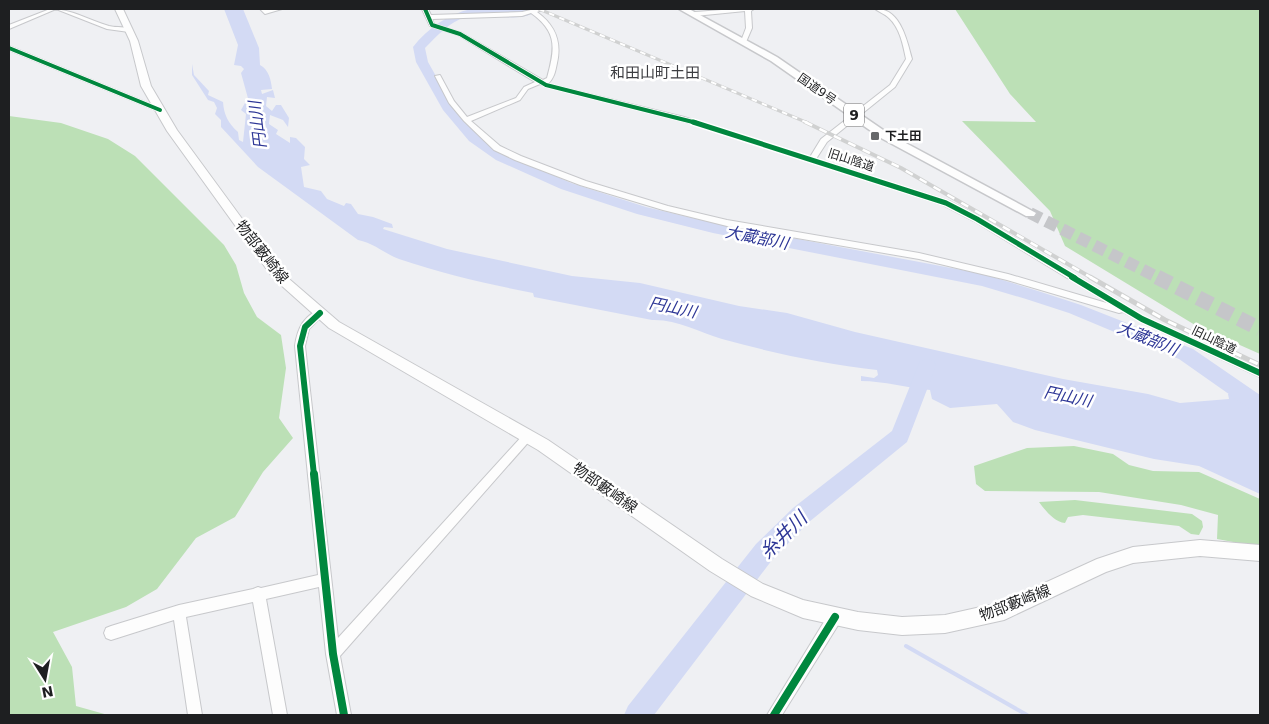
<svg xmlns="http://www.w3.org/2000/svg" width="1269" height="724" font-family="'DejaVu Sans','Noto Sans JP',sans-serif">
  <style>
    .forest { fill: #bce0b6 }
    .water { fill: #d3daf4 }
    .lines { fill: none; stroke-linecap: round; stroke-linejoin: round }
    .stream { stroke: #d3daf4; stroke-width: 4 }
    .river { fill: #d3daf4; fill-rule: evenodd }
    .highway-tunnel-far1 { stroke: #c5c6c9; stroke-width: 12; stroke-dasharray: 12 6; stroke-linecap: butt }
    .highway-tunnel { stroke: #c5c6c9; stroke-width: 15; stroke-dasharray: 15 8; stroke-linecap: butt }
    .minor-casing { stroke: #c7c8cb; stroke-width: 2 }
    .major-casing { stroke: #c7c8cb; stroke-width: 2 }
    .highway-casing { stroke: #c7c8cb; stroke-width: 3 }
    .minor { fill: #fdfdfd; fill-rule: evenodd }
    .major { fill: #fdfdfd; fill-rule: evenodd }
    .highway { fill: #fdfdfd; fill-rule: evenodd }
    .rail-far2-casing { stroke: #d0d1d1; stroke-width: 3 }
    .rail-far1-casing { stroke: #d0d1d1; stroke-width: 4 }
    .rail-casing { stroke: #d0d1d1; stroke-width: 5 }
    .rail-far2 { stroke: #fff; stroke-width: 2; stroke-dasharray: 5.5; stroke-linecap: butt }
    .rail-far1 { stroke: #fff; stroke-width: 2.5; stroke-dasharray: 8; stroke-linecap: butt }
    .rail { stroke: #fff; stroke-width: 3; stroke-dasharray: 9; stroke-linecap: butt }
    .cycleway-far3-casing { stroke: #fff; stroke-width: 5.5 }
    .cycleway-far2-casing { stroke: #fff; stroke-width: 8 }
    .cycleway-far1-casing { stroke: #fff; stroke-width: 9 }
    .cycleway-casing { stroke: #fff; stroke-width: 11 }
    .cycleway-far3 { stroke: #00873e; stroke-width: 4 }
    .cycleway-far2 { stroke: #00873e; stroke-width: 5 }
    .cycleway-far1 { stroke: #00873e; stroke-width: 6 }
    .cycleway { stroke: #00873e; stroke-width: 8 }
    .poi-dot { fill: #67686a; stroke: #fff; stroke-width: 2 }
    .labels { text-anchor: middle; stroke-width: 5; stroke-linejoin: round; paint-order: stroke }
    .far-street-label { font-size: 12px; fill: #1e1f21; stroke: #fff }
    .far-poi-label { font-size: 12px; font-weight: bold; fill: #1e1f21; stroke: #fff; text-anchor: start }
    .shield { fill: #fff; stroke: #626264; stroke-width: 1 }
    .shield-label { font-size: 14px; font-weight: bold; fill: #1e1f21 }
    .far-quarter-label { font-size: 15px; fill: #3c3d41; stroke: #fff }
    .street-label { font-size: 15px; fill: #1e1f21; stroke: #fff }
    .water-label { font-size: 16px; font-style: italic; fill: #2d3696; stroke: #fff }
    .near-water-label { font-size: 19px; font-style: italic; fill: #2d3696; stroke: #fff }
  </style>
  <rect width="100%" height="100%" fill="#eff0f3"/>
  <g class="forest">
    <path d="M955,9H1260V354L1195,325L1065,246L1050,211L962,121L1036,122L1010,94Z"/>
    <path d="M9,116L61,123L108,139L135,156L224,245L236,265L244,293L257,317L281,335L286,368L279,418L293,438L263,472L235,517L196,538L157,589L126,607L53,632L72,667L76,706L108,715H9Z"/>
    <path d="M1074,446L1113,454L1129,465L1153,471L1199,472L1260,499V547L1217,539L1218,515L1181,505L1099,492L985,491L976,484L974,466L1027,448Z"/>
    <path d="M1075,500L1192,514L1202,521L1203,527L1199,535L1191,534L1179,526L1083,515L1068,517L1065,523C1054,522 1045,510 1039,502Z"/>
  </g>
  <path class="water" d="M224,9H243L259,48L260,65C269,70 271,80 272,89L261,90L262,94L273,90L275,98L267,97L266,106L272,111L276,105H281L289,118L288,127L283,120L270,115L269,124L278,130L276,134L290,143V137L296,138L305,147L304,159L310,165L301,167L304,187L321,191L327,199L344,206L346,203L351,204L358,214L373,217L392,224L393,228L384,227L383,229L447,249L572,276L640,283L739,306L787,313L855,332L1063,379L1148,394L1180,403L1229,399L1228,394H1260V494L1199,466L1154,459L1035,430L1013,422L997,404L950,408L932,399L930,390C907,388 884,381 861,381V376L874,378L878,375L877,370C825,364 772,353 722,339C699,332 676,319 652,320L534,297L533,293C487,284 444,274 399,259C385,254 374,243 358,240L258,167L221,127V120L215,114L217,108L214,102L208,100L192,75V64L194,75L209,91L208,95L223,102C224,115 228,123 238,132L239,140L243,142L246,114L241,110L245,103L248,106L249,102L241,73L244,69L241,66L234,65L238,45Z"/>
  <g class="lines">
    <path class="stream" d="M906,646L1027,715"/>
    <g class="river">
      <path d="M471,9H539C522,26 487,11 466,17C449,22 437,36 425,48L428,62L454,108L479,135L506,154L571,183L646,207L713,223L983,274L1038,291L1081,305L1193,349L1260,395V413L1253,411L1179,359L1069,313L1026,299L982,286L713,233L637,214L561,189L496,160L469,141L443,110L416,62L413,47C428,28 448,14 471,9Z"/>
      <path d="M927,359L934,361L936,366L907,442L809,522L772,560L654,715H624L628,706L756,544L793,508L892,431L920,361Z"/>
    </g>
    <path class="highway-tunnel-far1" d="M1030,213L1159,278"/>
    <path class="highway-tunnel" d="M1157,277L1260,329"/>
    <defs>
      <g id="minor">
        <path d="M50,9C72,9 88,20 109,26C117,28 125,26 132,30L129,32L107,29L56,9L9,29V25Z"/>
        <path d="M260,9H282L265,14Z"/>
        <path d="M422,9H428L431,15L522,12L535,9H544L537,12C555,25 562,41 557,63C555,73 554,78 548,84L684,117L810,157L821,139L890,85L906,59C903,45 900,28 889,18C885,14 879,12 875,9C900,7 907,40 912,59L895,87L827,142L816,159L949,201L980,217L1145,317L1260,369V377L1139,321L1123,312L1119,313L1007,280L919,259L727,226L663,210L580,185L515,160L494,150L464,121L449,103L435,76L440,75L454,101L467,117L516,98L524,87L535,82L458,35L430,26ZM531,13C558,32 555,49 547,78L543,80L462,33L434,24L432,19L522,16ZM540,84L680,120L943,205L974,221L1110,304L1008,274L919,253L727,220L668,206L586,181L521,156L500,146L471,121L520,100L528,89Z"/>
        <path d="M735,9H754L751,11L752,28L746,42L741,41L746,28L745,11L695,16L692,14L695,12Z"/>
        <path d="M9,46L162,109L163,110L158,111L9,50Z"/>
        <path d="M320,310L325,313L309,329L305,346L338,638L524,434L528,432L532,434L533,437L340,656L351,715H337L326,654L319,587L266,599L287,715H273L253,602L186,617L202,715H188L174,620L111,640L106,638L104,633L106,628L111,626L179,605L253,589L258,587L261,588L318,575L295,346C297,330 304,315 320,310Z"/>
        <path d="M835,610L840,612L842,617L840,622L782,715H767L830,612Z"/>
      </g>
      <path id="major" d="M115,9H123L138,41L151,86L177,130L281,272L339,322L548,440L722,559L763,584L803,600L858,612L902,617L945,615L1003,602L1097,559L1133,547L1200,540L1260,545V561L1200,556L1133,563L1106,572L1004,620L945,633L902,635L858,630L803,618L751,596L710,571L538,450L329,328L273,278L167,131L141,86L130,41Z"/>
      <path id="highway" d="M679,9H689L777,57L889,134L1036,213L1034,216H1026L881,138L771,61Z"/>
    </defs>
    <use href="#minor" class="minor-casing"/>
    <use href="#major" class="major-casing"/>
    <use href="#highway" class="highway-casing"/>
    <use href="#minor" class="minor"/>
    <use href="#major" class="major"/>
    <use href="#highway" class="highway"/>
    <defs>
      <path id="rail-far2" d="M539,9L808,123"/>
      <path id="rail-far1" d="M805,122L901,168L1092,278"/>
      <path id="rail" d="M1090,277L1165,320L1260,365"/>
    </defs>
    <use href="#rail-far2" class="rail-far2-casing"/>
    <use href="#rail-far1" class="rail-far1-casing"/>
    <use href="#rail" class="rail-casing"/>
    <use href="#rail-far2" class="rail-far2"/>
    <use href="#rail-far1" class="rail-far1"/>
    <use href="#rail" class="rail"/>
    <defs>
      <g id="cycleway-far3">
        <path d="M425,9L432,25L460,34L546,85L697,123"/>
        <path d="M9,48L160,110"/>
      </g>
      <path id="cycleway-far2" d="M693,122L946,203L977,219L1075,278"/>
      <g id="cycleway-far1">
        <path d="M1072,277L1142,319L1260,373"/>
        <path d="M314,475L300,346L305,327L320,313"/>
      </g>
      <g id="cycleway">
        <path d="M314,474L333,654L344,715"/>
        <path d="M774,715L835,617"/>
      </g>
    </defs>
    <use href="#cycleway-far3" class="cycleway-far3-casing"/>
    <use href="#cycleway-far2" class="cycleway-far2-casing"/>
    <use href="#cycleway-far1" class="cycleway-far1-casing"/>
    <use href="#cycleway" class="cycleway-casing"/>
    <use href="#cycleway-far3" class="cycleway-far3"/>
    <use href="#cycleway-far2" class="cycleway-far2"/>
    <use href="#cycleway-far1" class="cycleway-far1"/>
    <use href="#cycleway" class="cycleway"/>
  </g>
  <rect class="poi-dot" x="870" y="131" width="10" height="10" rx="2.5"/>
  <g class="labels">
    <g class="far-street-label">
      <text transform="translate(817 89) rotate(35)" y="4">国道9号</text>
      <text transform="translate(851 160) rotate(18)" y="4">旧山陰道</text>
      <text transform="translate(1214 340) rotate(26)" y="4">旧山陰道</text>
    </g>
    <g class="far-poi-label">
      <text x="885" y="140">下土田</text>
    </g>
    <rect class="shield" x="844" y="103.5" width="20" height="23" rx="4"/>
    <g class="shield-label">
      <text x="854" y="120">9</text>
    </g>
    <g class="far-quarter-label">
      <text x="655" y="78">和田山町土田</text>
    </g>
    <g class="street-label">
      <text transform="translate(262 252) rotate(52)" y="5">物部藪崎線</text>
      <text transform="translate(605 488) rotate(35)" y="5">物部藪崎線</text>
      <text transform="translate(1015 603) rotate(-21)" y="5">物部藪崎線</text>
    </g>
    <g class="water-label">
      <text transform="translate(257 125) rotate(-97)" y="6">円山川</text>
      <text transform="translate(757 237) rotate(11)" y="6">大蔵部川</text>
      <text transform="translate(673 307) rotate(12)" y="6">円山川</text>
      <text transform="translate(1148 338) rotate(22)" y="6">大蔵部川</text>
      <text transform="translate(1068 396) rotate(12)" y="6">円山川</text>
    </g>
    <g class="near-water-label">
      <text transform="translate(783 535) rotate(-45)" y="7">糸井川</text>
    </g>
  </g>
  <rect width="1269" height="724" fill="none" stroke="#1e1f21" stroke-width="20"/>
  <g transform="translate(45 679) rotate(169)" stroke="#ffffff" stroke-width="4" paint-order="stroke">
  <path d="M0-4L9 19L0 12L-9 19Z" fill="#1e1f21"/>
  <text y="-8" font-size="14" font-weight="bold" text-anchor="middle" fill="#1e1f21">N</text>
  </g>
</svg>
